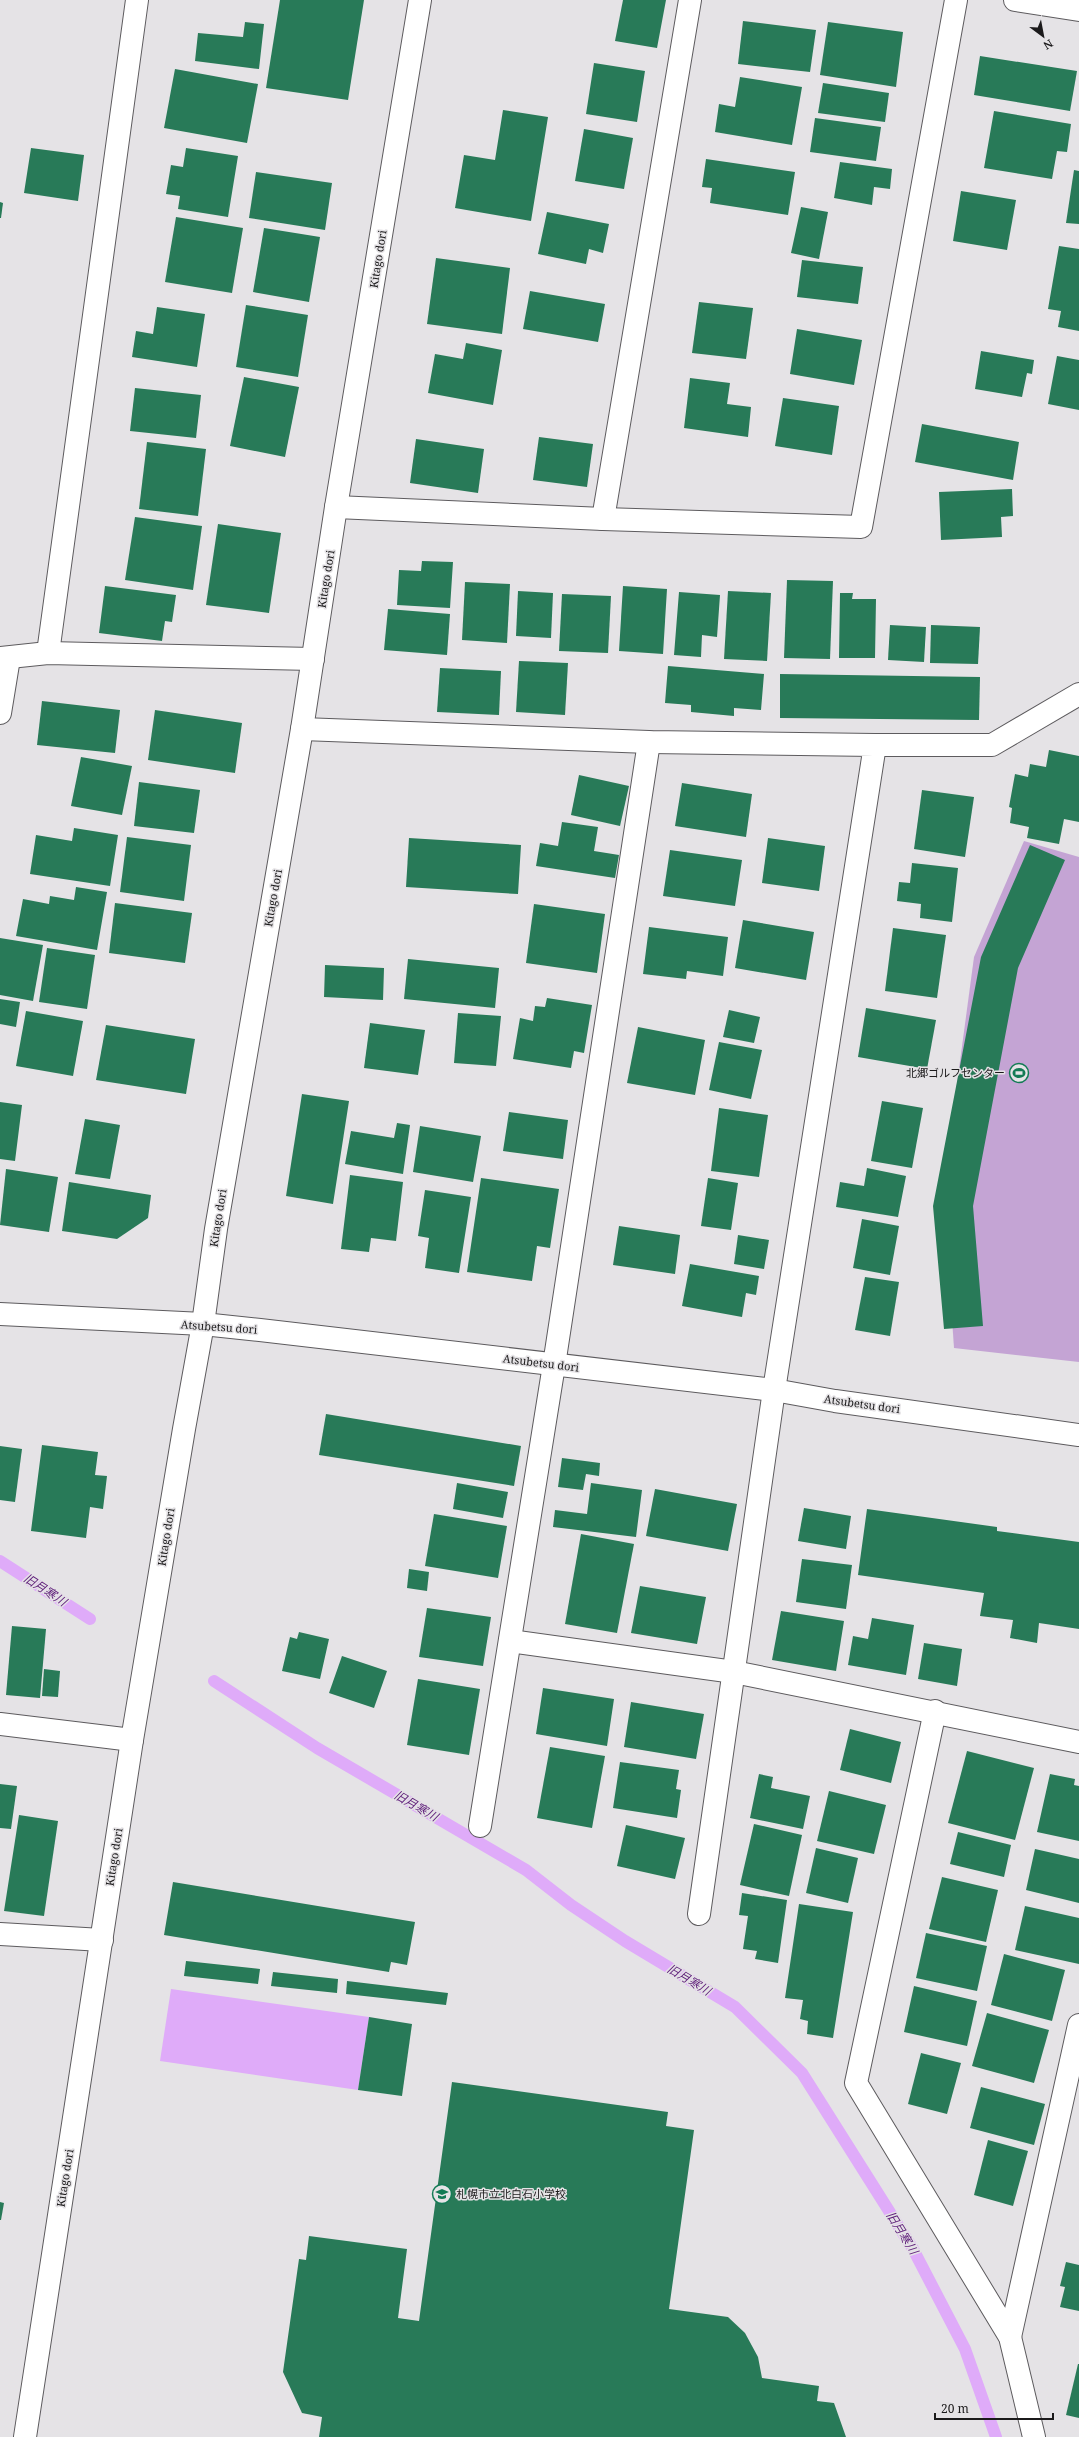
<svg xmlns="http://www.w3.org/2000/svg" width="1079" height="2437" font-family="'Noto Serif','Noto Sans JP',serif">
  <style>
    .green { fill: #c4a4d4 }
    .water { fill: #dfabf9 }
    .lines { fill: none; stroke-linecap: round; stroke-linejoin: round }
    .stream { stroke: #dfabf9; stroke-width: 12 }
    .building { fill: #287a58 }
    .lane-casing { stroke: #5d5b5e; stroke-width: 24 }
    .street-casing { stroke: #5d5b5e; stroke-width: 24 }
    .secondary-casing { stroke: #5d5b5e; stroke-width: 24 }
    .lane { stroke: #fff; stroke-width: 22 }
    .street { stroke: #fff; stroke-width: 22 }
    .secondary { stroke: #fff; stroke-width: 22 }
    .labels { text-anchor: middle; stroke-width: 3; stroke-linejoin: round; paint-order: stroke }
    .street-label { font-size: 11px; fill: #1b1a1b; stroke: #e5e3e6 }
    .poi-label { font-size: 11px; fill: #1b1a1b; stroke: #e5e3e6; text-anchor: end }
    .water-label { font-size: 12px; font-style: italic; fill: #62237d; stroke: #e5e3e6 }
  </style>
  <rect width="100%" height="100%" fill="#e5e3e6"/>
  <path class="green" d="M1024,841L1079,857V1362L954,1348L943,1188L974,957Z"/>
  <path class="water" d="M171,1989L369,2017L358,2090L160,2061Z"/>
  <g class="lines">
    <g class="stream">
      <path d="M0,1561L90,1619"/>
      <path d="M214,1681L317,1748L526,1870L571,1905L625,1941L735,2007L802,2073L913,2249L965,2349L996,2437"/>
    </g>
  </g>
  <g class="building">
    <path d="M280,0H364L348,100L266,88Z"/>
    <path d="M623,0H666L657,48L615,41Z"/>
    <path d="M743,21L816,30L810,72L738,64Z"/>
    <path d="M245,22L264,24L259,69L195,61L198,33L243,37Z"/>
    <path d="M828,22L903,32L896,87L820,75Z"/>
    <path d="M980,56L1077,71L1070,111L974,95Z"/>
    <path d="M594,63L645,71L637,122L586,114Z"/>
    <path d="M175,69L258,84L247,143L164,128Z"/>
    <path d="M740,77L802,87L792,145L715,132L719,104L735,107Z"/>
    <path d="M823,83L889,93L885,122L818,113Z"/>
    <path d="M503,110L548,117L531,221L455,208L464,155L495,160Z"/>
    <path d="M994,111L1071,124L1067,152L1057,151L1052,179L984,168Z"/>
    <path d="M815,118L881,127L876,161L810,152Z"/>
    <path d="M584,129L633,138L624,189L575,181Z"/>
    <path d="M31,148L84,155L78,201L24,193Z"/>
    <path d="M186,148L238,156L228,217L178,209L180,196L166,194L171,165L183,167Z"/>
    <path d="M706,159L795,172L788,215L710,203L712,188L702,187Z"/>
    <path d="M840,162L892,169L890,189L874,187L872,205L834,198Z"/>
    <path d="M1074,170L1079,171V224L1066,223Z"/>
    <path d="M256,172L332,183L325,230L249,218Z"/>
    <path d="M961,191L1016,200L1007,250L953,241Z"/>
    <path d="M0,202L3,203L1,218H0Z"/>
    <path d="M801,207L828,212L819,259L791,253Z"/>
    <path d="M547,212L609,224L603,253L589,249L586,264L538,254Z"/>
    <path d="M176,217L243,228L232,293L165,282Z"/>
    <path d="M264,228L320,237L309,302L253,292Z"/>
    <path d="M1059,246L1079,249V331L1058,327L1061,311L1048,309Z"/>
    <path d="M436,258L510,268L502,334L427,324Z"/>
    <path d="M802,260L863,267L858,304L797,297Z"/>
    <path d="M530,291L605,304L598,342L523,329Z"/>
    <path d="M699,302L753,308L746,359L692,353Z"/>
    <path d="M246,305L308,315L298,377L236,367Z"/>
    <path d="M157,307L205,314L197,367L132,357L136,331L153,334Z"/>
    <path d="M797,329L862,340L854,385L790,374Z"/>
    <path d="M466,343L502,350L493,405L428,393L435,354L463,359Z"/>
    <path d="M981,351L1034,360L1032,374L1027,373L1022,397L975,389Z"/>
    <path d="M1057,356L1079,360V410L1048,404Z"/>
    <path d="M244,377L299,387L285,457L230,446Z"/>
    <path d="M690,378L730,383L727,404L751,407L748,437L684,428Z"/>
    <path d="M135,388L201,395L196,438L130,431Z"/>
    <path d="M783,398L839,406L832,455L775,446Z"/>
    <path d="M922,424L1019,442L1013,480L915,462Z"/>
    <path d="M539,437L593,444L587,487L533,480Z"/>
    <path d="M416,439L484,449L478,493L410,483Z"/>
    <path d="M147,442L206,449L198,516L139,509Z"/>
    <path d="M1012,489L1013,516L1001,517L1002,537L941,540L939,492Z"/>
    <path d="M135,517L202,526L193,590L125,580Z"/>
    <path d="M218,524L281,533L269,613L206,605Z"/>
    <path d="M422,561L453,562L450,608L397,605L399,570L421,571Z"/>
    <path d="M787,580L833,581L830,659L784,658Z"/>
    <path d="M465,582L510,584L507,643L462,640Z"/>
    <path d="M105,586L176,595L172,622L165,621L162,641L99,633Z"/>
    <path d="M623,586L667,589L663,654L619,651Z"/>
    <path d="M518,591L553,593L551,638L516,636Z"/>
    <path d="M728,591L771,593L767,661L724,659Z"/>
    <path d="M679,592L720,595L717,637L702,635L701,657L674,655Z"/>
    <path d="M840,593H853L852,599H876L875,658H839Z"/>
    <path d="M562,594L611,596L608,653L559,651Z"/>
    <path d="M388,609L450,614L447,655L384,650Z"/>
    <path d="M890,625L926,627L924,662L888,660Z"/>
    <path d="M931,625L980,627L978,664L930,663Z"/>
    <path d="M519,661L568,663L565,715L516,712Z"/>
    <path d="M668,666L764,674L761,710L734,708V716L691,712V705L665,703Z"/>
    <path d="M440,668L501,671L499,715L437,712Z"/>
    <path d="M780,674L980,677L979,720L780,718Z"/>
    <path d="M42,701L120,710L115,753L37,745Z"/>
    <path d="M155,710L242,723L235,773L148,760Z"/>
    <path d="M1049,750L1079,756V822L1064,819L1059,844L1027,838L1029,827L1010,823L1012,808L1009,807L1015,774L1028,777L1030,764L1046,767Z"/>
    <path d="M81,757L132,766L122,815L71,806Z"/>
    <path d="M579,775L629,786L620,826L571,815Z"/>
    <path d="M139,782L200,790L194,833L134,826Z"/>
    <path d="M682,783L752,794L746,837L675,826Z"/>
    <path d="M922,790L974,797L965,857L914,849Z"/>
    <path d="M562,822L598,827L594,851L619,855L615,878L536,866L540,843L558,846Z"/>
    <path d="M74,828L118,835L110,886L30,874L36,835L72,841Z"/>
    <path d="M127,837L191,845L184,901L120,892Z"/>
    <path d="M409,838L521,845L518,894L406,887Z"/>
    <path d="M768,838L825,846L819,891L762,883Z"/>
    <path d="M1030,845L1065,860L1018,968L973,1206L983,1326L944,1329L933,1206L981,957Z"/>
    <path d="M670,850L742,860L735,906L663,896Z"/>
    <path d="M912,863L958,868L952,922L920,918L921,904L897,901L899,882L910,883Z"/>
    <path d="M76,887L107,892L97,950L16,936L23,899L49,904L50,896L74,900Z"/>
    <path d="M115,903L192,913L185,963L109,953Z"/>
    <path d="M534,904L605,914L597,973L526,963Z"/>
    <path d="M743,920L814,932L806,980L735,968Z"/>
    <path d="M649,927L728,937L723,976L687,971L686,979L643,974Z"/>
    <path d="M893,928L946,935L937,998L885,991Z"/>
    <path d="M0,938L43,945L33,1001L0,995Z"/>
    <path d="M47,948L95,955L87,1009L39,1002Z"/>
    <path d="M408,959L499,968L495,1008L404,999Z"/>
    <path d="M325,965L384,968L383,1000L324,997Z"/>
    <path d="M547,998L592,1005L584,1053L574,1051L571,1068L513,1059L520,1018L533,1021L535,1006L545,1007Z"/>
    <path d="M0,999L20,1002L16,1027L0,1024Z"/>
    <path d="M866,1008L936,1020L927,1069L858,1057Z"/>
    <path d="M729,1010L760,1017L754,1043L723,1037Z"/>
    <path d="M26,1011L83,1021L73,1076L16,1066Z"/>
    <path d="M458,1013L501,1016L496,1066L454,1063Z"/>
    <path d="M370,1023L425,1030L418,1075L364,1068Z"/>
    <path d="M106,1025L195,1039L186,1094L96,1080Z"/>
    <path d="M638,1027L705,1040L695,1095L627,1083Z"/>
    <path d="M719,1042L762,1050L751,1099L709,1090Z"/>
    <path d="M302,1094L349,1101L333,1204L286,1196Z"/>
    <path d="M882,1101L923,1108L912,1168L871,1161Z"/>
    <path d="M0,1102L22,1105L15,1161L0,1159Z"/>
    <path d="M719,1108L768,1115L759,1177L711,1171Z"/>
    <path d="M509,1112L568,1120L563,1159L503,1151Z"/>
    <path d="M85,1119L120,1125L110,1179L75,1174Z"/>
    <path d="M397,1123L410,1125L403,1174L345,1164L351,1131L394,1138Z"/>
    <path d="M420,1126L481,1136L473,1182L413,1172Z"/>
    <path d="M867,1168L906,1176L898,1217L836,1207L840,1182L864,1186Z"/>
    <path d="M6,1169L58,1177L49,1232L0,1225Z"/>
    <path d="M350,1175L403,1182L396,1241L371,1238L369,1252L341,1249Z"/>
    <path d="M481,1178L559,1189L550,1248L537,1246L532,1281L467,1272Z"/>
    <path d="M708,1178L738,1183L731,1230L701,1226Z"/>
    <path d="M69,1182L151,1195L148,1218L117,1239L62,1231Z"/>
    <path d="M425,1190L471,1197L459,1273L425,1268L429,1238L418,1236Z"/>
    <path d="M862,1219L899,1226L890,1275L853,1268Z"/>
    <path d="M619,1226L680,1235L675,1274L613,1265Z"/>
    <path d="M738,1235L769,1240L764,1269L734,1264Z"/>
    <path d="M690,1264L759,1276L756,1295L746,1293L742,1317L682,1306Z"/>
    <path d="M865,1277L899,1282L890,1336L855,1330Z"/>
    <path d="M326,1414L521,1446L514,1486L319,1455Z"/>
    <path d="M42,1445L98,1452L95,1475L107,1476L103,1509L90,1507L86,1538L31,1531Z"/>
    <path d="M0,1446L22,1449L15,1502L0,1500Z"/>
    <path d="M562,1458L600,1463L599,1476L586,1474L583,1490L558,1487Z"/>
    <path d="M457,1483L508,1492L503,1518L453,1509Z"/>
    <path d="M591,1483L642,1490L636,1537L553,1527L555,1510L587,1514Z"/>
    <path d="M655,1489L737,1504L728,1551L646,1536Z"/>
    <path d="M804,1508L851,1516L846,1549L798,1541Z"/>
    <path d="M867,1509L997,1527V1531L1079,1542V1629L1039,1623L1037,1643L1010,1638L1013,1620L980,1616L984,1593L858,1575Z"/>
    <path d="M434,1514L507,1526L498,1578L425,1566Z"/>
    <path d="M581,1534L634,1544L617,1633L565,1624Z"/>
    <path d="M802,1559L852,1565L846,1609L796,1602Z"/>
    <path d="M409,1569L429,1572L427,1591L407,1588Z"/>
    <path d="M640,1586L706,1597L697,1644L631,1633Z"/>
    <path d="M427,1608L491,1617L483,1666L419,1657Z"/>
    <path d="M781,1611L844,1621L836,1671L772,1660Z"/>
    <path d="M872,1618L914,1625L906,1675L848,1665L853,1636L868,1639Z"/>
    <path d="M12,1626L46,1629L40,1698L6,1695Z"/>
    <path d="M299,1632L329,1639L320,1679L282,1671L290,1637L297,1639Z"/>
    <path d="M924,1643L962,1649L957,1686L918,1679Z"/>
    <path d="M342,1656L387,1671L374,1708L329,1693Z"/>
    <path d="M44,1669L60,1671L58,1697L42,1696Z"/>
    <path d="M418,1679L480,1689L469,1755L407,1745Z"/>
    <path d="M543,1688L614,1699L607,1746L536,1734Z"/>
    <path d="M631,1702L704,1714L696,1759L624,1747Z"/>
    <path d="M850,1729L901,1742L891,1783L840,1770Z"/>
    <path d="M550,1747L605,1756L592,1828L537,1818Z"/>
    <path d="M967,1751L1034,1768L1015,1840L948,1823Z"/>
    <path d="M620,1762L679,1770L676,1789L681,1790L677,1818L613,1808Z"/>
    <path d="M759,1774L773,1777L771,1788L810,1796L803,1829L750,1818Z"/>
    <path d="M1050,1774L1075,1779L1074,1785L1079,1786V1841L1037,1832Z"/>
    <path d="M0,1784L17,1786L11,1829L0,1828Z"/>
    <path d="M829,1791L886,1805L874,1854L817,1841Z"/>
    <path d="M19,1815L58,1821L44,1916L4,1911Z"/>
    <path d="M754,1824L802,1835L789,1896L740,1885Z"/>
    <path d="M626,1825L685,1838L675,1879L617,1866Z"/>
    <path d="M958,1832L1011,1845L1004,1877L950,1864Z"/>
    <path d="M816,1848L858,1858L848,1903L806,1893Z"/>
    <path d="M1035,1849L1079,1859V1903L1026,1890Z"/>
    <path d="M942,1877L998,1890L986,1942L929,1929Z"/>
    <path d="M173,1882L415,1922L407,1965L391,1962L389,1972L164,1935Z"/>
    <path d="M742,1893L787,1900L778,1963L755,1959L757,1951L743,1949L748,1916L739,1915Z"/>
    <path d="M799,1904L853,1912L833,2038L807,2034L808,2021L800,2019L803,2000L785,1998Z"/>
    <path d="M1025,1906L1079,1918V1964L1015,1950Z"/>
    <path d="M926,1933L987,1946L977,1991L916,1978Z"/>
    <path d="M1004,1954L1065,1970L1052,2021L991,2005Z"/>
    <path d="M186,1961L260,1969L258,1984L184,1976Z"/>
    <path d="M273,1972L338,1979L337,1993L271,1986Z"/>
    <path d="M347,1981L448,1993L446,2005L346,1994Z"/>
    <path d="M914,1986L977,2001L967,2046L904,2032Z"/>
    <path d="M987,2013L1049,2030L1034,2083L972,2066Z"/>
    <path d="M369,2017L412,2024L402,2096L358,2090Z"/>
    <path d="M921,2053L961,2063L947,2114L908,2104Z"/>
    <path d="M452,2082L668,2112L666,2126L694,2130L669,2309L728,2317L745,2333L758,2357L762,2378L819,2386L817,2401L834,2403L846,2437H319L322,2417L302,2413L283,2372L299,2259L306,2260L309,2236L407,2249L398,2318L419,2321Z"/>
    <path d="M981,2087L1045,2104L1034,2145L970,2128Z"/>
    <path d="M988,2140L1028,2151L1013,2206L974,2195Z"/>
    <path d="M0,2202L4,2203L1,2220H0Z"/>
    <path d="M1066,2262L1079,2265V2311L1060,2307L1065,2287L1060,2286Z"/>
    <path d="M1078,2364H1079V2418L1066,2415Z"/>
  </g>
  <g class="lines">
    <defs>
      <path id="lane" d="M875,745H992L1079,694"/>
      <g id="street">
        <path d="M1015,0L1079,10"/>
        <path d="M336,507L603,519L861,527L956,0"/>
        <path d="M603,519L690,0"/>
        <path d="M48,653L137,0"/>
        <path d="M0,658L48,653L313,659"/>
        <path d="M0,713L9,658"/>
        <path d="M302,729L649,742L875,745L774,1390L699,1914"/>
        <path d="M510,1641L734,1672L1079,1742"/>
        <path d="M935,1711L856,2083L1010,2337L1034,2437"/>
        <path d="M0,1724L132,1740"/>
        <path d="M480,1826L554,1365L649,742"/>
        <path d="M0,1934L102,1940"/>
        <path d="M1010,2337L1079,2025"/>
      </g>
      <g id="secondary">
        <path d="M0,1314L203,1324L260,1330L774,1390L835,1401L1079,1435"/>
        <path d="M25,2437L132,1740L184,1429L203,1324L216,1229L302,729L336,507L420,0"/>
      </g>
    </defs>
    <use href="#lane" class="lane-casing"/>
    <use href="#street" class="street-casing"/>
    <use href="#secondary" class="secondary-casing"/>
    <use href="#lane" class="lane"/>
    <use href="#street" class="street"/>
    <use href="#secondary" class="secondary"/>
  </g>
  <defs>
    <symbol id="stadium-ring" viewBox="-11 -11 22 22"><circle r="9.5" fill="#e5e3e6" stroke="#137b55" stroke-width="1.5"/><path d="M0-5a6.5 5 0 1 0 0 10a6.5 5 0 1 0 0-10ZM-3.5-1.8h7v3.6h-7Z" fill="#137b55"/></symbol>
    <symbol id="school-ring" viewBox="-11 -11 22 22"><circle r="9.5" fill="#e5e3e6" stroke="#137b55" stroke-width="1.5"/><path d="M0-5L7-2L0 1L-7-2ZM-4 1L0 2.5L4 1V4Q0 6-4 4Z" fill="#137b55"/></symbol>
  </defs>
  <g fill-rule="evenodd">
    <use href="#stadium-ring" x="1008" y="1062" width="22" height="22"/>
    <use href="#school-ring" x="431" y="2183" width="22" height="22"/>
  </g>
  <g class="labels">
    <g class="street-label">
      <text transform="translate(378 259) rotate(-81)" y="4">Kitago dori</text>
      <text transform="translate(326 579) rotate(-81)" y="4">Kitago dori</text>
      <text transform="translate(273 898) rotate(-80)" y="4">Kitago dori</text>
      <text transform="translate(218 1218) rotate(-81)" y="4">Kitago dori</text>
      <text transform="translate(219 1327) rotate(4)" y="4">Atsubetsu dori</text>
      <text transform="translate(541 1363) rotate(7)" y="4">Atsubetsu dori</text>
      <text transform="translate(862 1404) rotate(8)" y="4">Atsubetsu dori</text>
      <text transform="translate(166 1537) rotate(-81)" y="4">Kitago dori</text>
      <text transform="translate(114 1857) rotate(-81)" y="4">Kitago dori</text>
      <text transform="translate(65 2178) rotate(-81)" y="4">Kitago dori</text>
    </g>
    <g class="poi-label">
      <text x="1005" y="1077">北郷ゴルフセンター</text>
      <text x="456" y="2198" text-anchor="start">札幌市立北白石小学校</text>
    </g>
    <g class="water-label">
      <text transform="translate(45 1590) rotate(33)" y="4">旧月寒川</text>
      <text transform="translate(416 1806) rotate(30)" y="4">旧月寒川</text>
      <text transform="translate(689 1980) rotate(31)" y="4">旧月寒川</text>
      <text transform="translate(902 2233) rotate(58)" y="4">旧月寒川</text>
    </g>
  </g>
  <g transform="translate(1043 36) rotate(148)" stroke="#e5e3e6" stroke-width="3" paint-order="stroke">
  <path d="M0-3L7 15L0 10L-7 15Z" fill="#1b1a1b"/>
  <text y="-6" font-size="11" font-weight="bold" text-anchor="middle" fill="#1b1a1b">N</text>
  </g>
  <path d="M935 2413v6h118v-6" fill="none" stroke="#1b1a1b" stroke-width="2"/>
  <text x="941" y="2413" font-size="12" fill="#1b1a1b" stroke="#e5e3e6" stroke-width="3" paint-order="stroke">20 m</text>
</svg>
